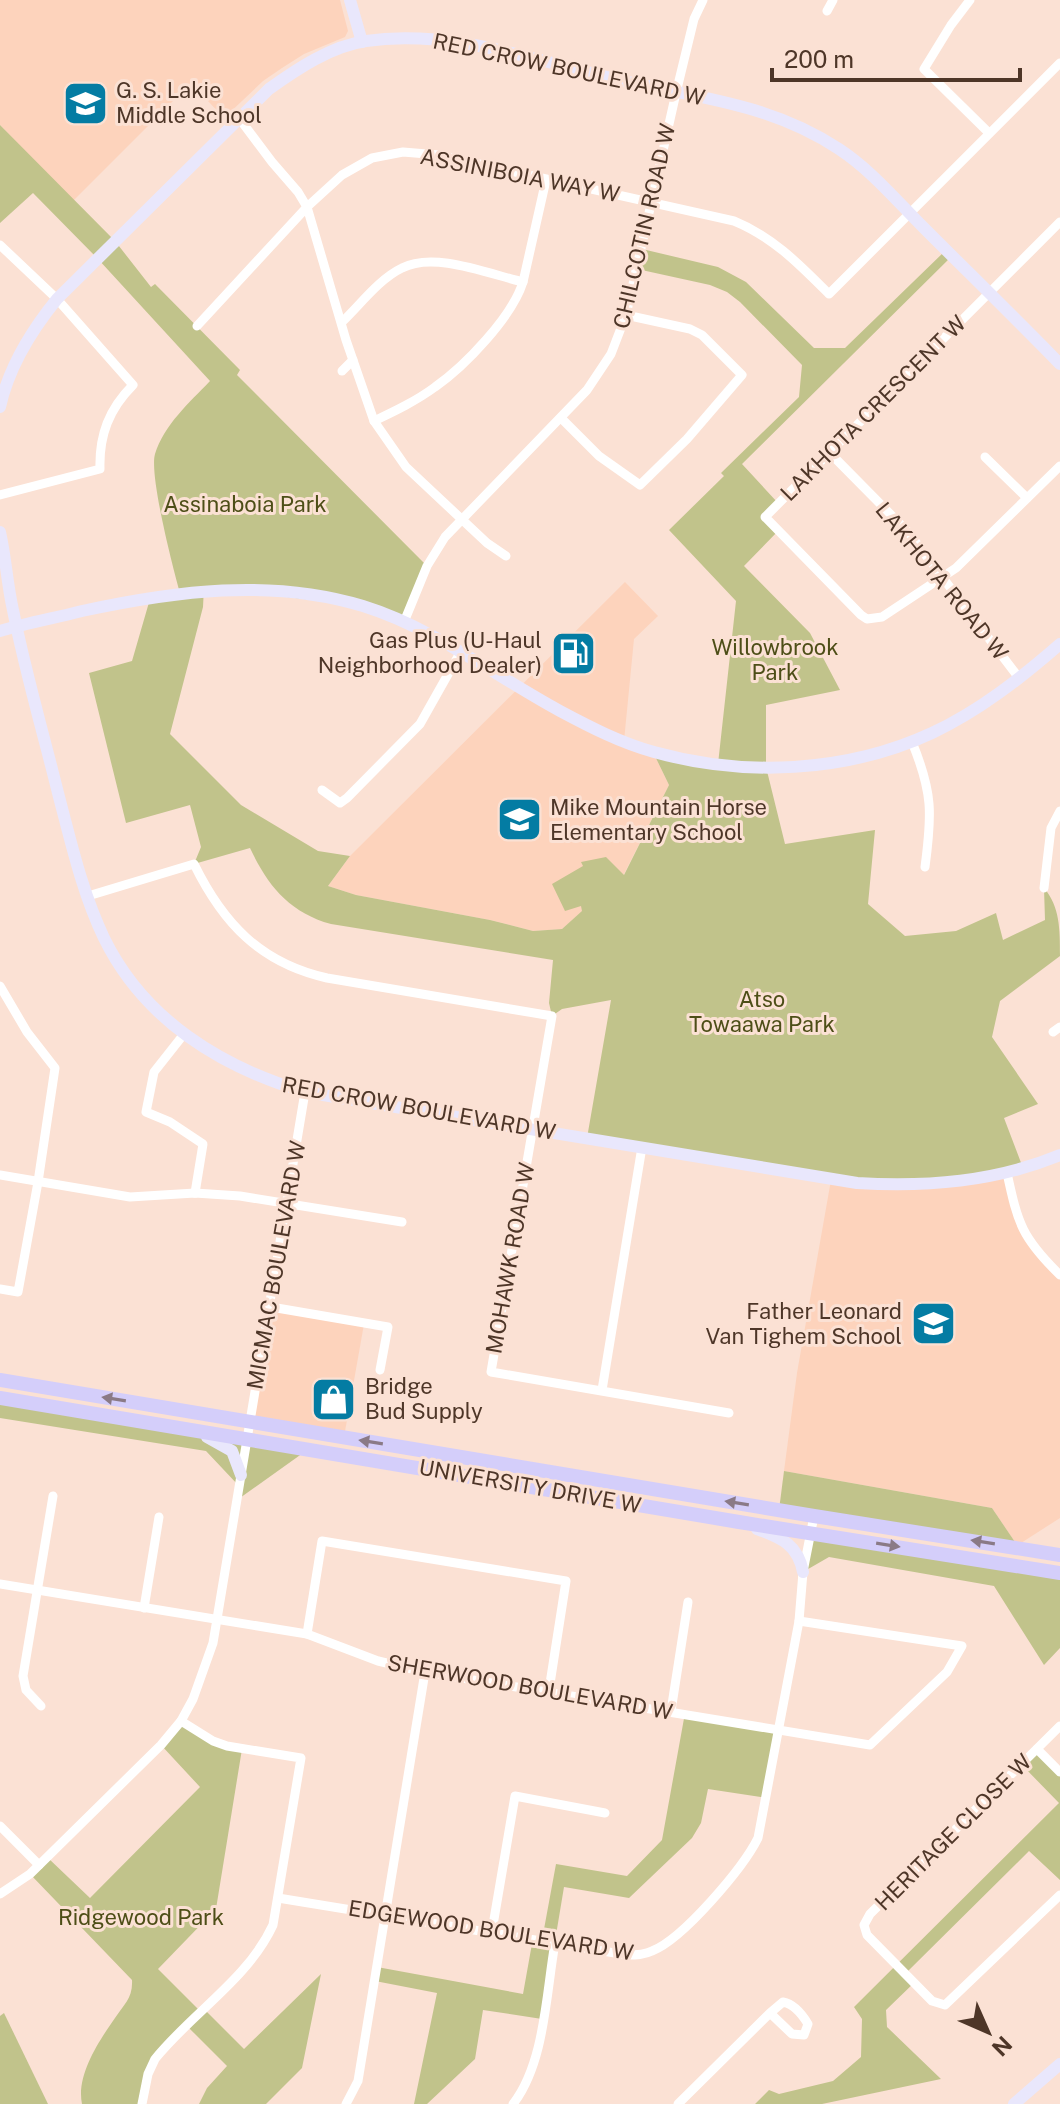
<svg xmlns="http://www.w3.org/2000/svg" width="1060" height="2104" font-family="'Public Sans',sans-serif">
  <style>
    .built { fill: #fdd3bc }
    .green { fill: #c1c38b }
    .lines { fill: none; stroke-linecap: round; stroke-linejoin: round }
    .street { stroke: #fff; stroke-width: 9 }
    .secondary { stroke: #e9e7fc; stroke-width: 12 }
    .primary { stroke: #d4cefa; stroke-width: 14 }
    .oneway { fill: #8a7a86 }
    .labels { text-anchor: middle; stroke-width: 6; stroke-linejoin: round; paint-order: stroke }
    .street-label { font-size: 22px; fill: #4e3628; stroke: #fbe1d4 }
    .poi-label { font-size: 22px; fill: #4e3628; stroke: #fbe1d4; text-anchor: start }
    .park-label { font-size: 22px; fill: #4d4e17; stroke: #fbe1d4 }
  </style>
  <rect width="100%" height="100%" fill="#fbe1d4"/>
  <g class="built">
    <path d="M0,0H340L348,31L345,37L304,54L282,68L263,81L224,118L191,83L73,201L0,125Z"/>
    <path d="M625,582L658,616L634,639L624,741L653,752L669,785L623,876L562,929L533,931L490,920L356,895L328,886L350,856Z"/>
    <path d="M1007,1173L1017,1218L1060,1275V1518L1021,1543L1015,1542L992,1508L784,1471L797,1373L831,1180Z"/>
    <path d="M271,1307L364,1324L344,1437L250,1421Z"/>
  </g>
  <g class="green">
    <path d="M0,125L115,241L151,287L155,284L240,370L237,375L427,566L404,622L361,606L204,587L203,607L170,734L241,805L318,851L350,856L328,886L356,895L490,920L533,931L562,929L582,911L581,906L565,911L552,884L583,866L581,862L606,857L624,875L669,785L653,752L718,764L736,601L669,530L724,476L721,473L799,397L802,365L740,302L727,292L710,285L637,269L642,249L718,267L746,282L814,348H845L946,250L952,256L742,464L778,503L765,517L779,530L744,566L810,633L840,690L766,705V767L785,844L875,830L868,904L905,936L956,931L996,913L1003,940L1045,920L1044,888C1060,907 1060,929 1060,956L1000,1001L992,1037L1038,1104L1004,1118L1023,1168L908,1185L587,1138L611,1000L562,1009L552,1016L549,1003L553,960L331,924C289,912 268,886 250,848L194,864L201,847L190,805L126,823L89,673L132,661L152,592L180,593C173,568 149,475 155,454C164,425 189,403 210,381L98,259L33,193L0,223Z"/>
    <path d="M0,1398L310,1448L237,1500L239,1486L206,1451L0,1418Z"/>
    <path d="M784,1471L992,1508L1015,1542L779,1510Z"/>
    <path d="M811,1533L1060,1573V1648L1044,1665L994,1586L829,1557L803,1572Z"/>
    <path d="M685,1713L780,1730L767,1798L708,1789L701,1823L692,1838L629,1898L564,1887L542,2019L483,2010L475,2059L427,2104H414L437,1993L375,1981L377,1967L523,1994L533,1938L542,1940L556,1864L627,1876L662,1840Z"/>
    <path d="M181,1721L200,1733L242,1749L216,1909L158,1969L200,2011L203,2008L244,2049L321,1974L302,2068L266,2104H199L207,2088L227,2066L186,2025L155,2059L142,2104H82C76,2075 99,2041 115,2018C124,2004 133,1998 132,1980L30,1874L47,1857L90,1898L200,1787L161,1745Z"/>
    <path d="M1037,1749L1060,1772V1880L1029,1851L908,1971L917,1980L886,2010L887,2027L941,2079L822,2104H755L769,2090L779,2094L833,2081L861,2057L862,2019L854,2007L1059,1803L1021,1764Z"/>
    <path d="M4,2013L48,2104H0V2016Z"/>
  </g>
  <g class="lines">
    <g class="street">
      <path d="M970,0L951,25L924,69L989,133"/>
      <path d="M827,11L833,0"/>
      <path d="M239,118L272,162L298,192L307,207L346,340L374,421L406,467L487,543L506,556"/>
      <path d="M1060,222L765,517L861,615L867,619L882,617L956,568L1060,466"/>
      <path d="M0,245L57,299L133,385C109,409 99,435 100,469L0,495"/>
      <path d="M342,322C360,305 379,279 402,268C434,251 489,274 523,282"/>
      <path d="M197,326L307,207L342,175L372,158L403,152L439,155L734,221C773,237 799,264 829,294L1060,63"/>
      <path d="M342,371L353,360"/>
      <path d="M561,418L599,456L640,485L687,439L742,375L702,335L690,329L626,315"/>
      <path d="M374,421C395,411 416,401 435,387C465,366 512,317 523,282L546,180"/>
      <path d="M829,452L908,532L1019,678"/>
      <path d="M985,457L1027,498"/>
      <path d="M404,622L427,566L445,537L587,390L611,354L626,315L676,93L694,19L703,0"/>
      <path d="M912,742C933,793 932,814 925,867"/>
      <path d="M322,790L340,803L347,798L420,724L460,653"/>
      <path d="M1044,888L1051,828L1060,811"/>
      <path d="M88,896L194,864C223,923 260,963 327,978L552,1016L491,1372L729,1413"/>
      <path d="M0,986L27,1032L55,1068L38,1182L18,1292L0,1289"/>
      <path d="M1053,1032L1060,1027"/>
      <path d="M184,1034L154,1072L146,1112L170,1122L203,1144L195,1193"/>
      <path d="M1007,1173C1018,1224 1022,1238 1060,1275"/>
      <path d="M0,1175L130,1197L195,1193L240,1196L402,1222"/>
      <path d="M271,1307L388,1327L380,1370"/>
      <path d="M602,1390L642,1147"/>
      <path d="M0,1584L307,1634L378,1661L425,1672L870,1745L947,1672L962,1646L799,1621"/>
      <path d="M144,1608L159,1517"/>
      <path d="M307,1634L322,1541L566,1581L549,1690"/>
      <path d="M41,1706L26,1690L23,1676L53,1496"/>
      <path d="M671,1711L688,1602"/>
      <path d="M1060,1726L870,1914L864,1925L867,1935L932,2001L945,2005L1060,1895"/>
      <path d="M1037,1749L1060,1772"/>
      <path d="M0,1826L39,1865"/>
      <path d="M0,1894L30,1874L161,1745L181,1721L193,1699L213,1643L305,1092"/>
      <path d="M278,1898L627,1955C636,1955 644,1955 652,1951C683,1939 743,1868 758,1838L799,1621L803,1572L814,1516"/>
      <path d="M492,1931L515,1796L605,1813"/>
      <path d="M142,2104L148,2074L155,2059C192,2013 248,1979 273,1925L301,1758L227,1746L213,1741L181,1721"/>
      <path d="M346,2104L358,2081L425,1672"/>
      <path d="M513,2104C545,2063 546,1993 555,1943"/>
      <path d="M678,2104L770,2013L783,2002C794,2004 802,2014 808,2024L804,2035L792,2034L770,2013"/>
    </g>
    <g class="secondary">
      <path d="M350,0L362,42"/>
      <path d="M0,407C9,366 31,331 57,299L269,89C297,69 331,46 366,41C450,29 535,60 615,79C694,97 770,103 839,149C871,170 896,200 923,227C969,273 1015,318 1060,364"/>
      <path d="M0,532C6,558 7,584 13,610C25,671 43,732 58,793C71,842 82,892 104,938C144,1020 221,1067 305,1092L857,1183C927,1187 995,1182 1060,1155"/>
      <path d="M0,631C27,623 55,618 82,611C175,591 270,578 363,606C434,628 495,676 560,711C590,727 621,743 654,752C744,777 846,773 932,733C979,711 1021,678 1060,644"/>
      <path d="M207,1437L232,1451L241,1475"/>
      <path d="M757,1529C782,1538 798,1545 803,1572"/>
      <path d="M1014,2104L1060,2064"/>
    </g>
    <g class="primary">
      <path d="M0,1380L814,1516L1060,1555"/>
      <path d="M0,1398L739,1522L1060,1573"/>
    </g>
  </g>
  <defs><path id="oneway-solid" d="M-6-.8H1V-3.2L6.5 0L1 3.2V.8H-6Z" transform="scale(2)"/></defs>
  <g class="oneway">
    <use href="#oneway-solid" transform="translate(114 1399) rotate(-171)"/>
    <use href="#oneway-solid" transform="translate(371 1442) rotate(-171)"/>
    <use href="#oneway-solid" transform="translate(737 1503) rotate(-171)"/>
    <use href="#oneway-solid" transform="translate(983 1542) rotate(-171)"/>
    <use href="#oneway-solid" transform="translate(888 1545) rotate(9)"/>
  </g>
  <defs>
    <symbol id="school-square" viewBox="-11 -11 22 22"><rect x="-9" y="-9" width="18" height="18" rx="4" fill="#047ca3" stroke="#fbe1d4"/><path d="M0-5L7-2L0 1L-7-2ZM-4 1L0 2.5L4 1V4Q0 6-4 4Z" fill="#fff"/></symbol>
    <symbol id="fuel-square" viewBox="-11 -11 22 22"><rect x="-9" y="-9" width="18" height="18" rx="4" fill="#047ca3" stroke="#fbe1d4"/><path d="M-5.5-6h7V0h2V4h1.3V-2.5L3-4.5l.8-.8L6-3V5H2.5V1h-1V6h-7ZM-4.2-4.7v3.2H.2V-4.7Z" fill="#fff"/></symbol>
    <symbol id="shop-square" viewBox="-11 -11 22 22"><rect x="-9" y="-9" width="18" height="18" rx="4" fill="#047ca3" stroke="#fbe1d4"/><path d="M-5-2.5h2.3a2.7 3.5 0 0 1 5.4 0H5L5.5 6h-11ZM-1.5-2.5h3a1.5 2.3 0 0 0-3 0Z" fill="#fff"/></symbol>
  </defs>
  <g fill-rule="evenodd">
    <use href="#school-square" x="60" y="78" width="51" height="51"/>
    <use href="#fuel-square" x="548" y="628" width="51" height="51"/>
    <use href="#school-square" x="494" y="794" width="51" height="51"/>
    <use href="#school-square" x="908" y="1298" width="51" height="51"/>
    <use href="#shop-square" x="308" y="1374" width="51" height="51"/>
  </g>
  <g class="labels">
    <g class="street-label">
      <text transform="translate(569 69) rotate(12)" y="8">RED CROW BOULEVARD W</text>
      <text transform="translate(520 175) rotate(11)" y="8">ASSINIBOIA WAY W</text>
      <text transform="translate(644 226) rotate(-77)" y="8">CHILCOTIN ROAD W</text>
      <text transform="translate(873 408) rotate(-45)" y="8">LAKHOTA CRESCENT W</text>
      <text transform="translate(942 581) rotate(51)" y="8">LAKHOTA ROAD W</text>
      <text transform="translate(419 1108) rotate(10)" y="8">RED CROW BOULEVARD W</text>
      <text transform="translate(510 1258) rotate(-80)" y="8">MOHAWK ROAD W</text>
      <text transform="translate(276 1265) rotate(-80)" y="8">MICMAC BOULEVARD W</text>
      <text transform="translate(530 1486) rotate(10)" y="8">UNIVERSITY DRIVE W</text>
      <text transform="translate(530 1687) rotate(10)" y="8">SHERWOOD BOULEVARD W</text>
      <text transform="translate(953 1832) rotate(-45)" y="8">HERITAGE CLOSE W</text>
      <text transform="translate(491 1930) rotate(9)" y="8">EDGEWOOD BOULEVARD W</text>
    </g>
    <g class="poi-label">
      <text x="116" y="98">G. S. Lakie<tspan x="116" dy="25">Middle School</tspan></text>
      <text x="542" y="648" text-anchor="end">Gas Plus (U-Haul<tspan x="542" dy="25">Neighborhood Dealer)</tspan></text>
      <text x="550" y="815">Mike Mountain Horse<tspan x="550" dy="25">Elementary School</tspan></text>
      <text x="902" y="1319" text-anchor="end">Father Leonard<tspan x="902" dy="25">Van Tighem School</tspan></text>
      <text x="365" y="1394">Bridge<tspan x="365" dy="25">Bud Supply</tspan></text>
    </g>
    <g class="park-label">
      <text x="245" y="512">Assinaboia Park</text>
      <text x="775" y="655">Willowbrook<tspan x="775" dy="25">Park</tspan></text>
      <text x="762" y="1007">Atso<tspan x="762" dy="25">Towaawa Park</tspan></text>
      <text x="141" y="1925">Ridgewood Park</text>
    </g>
  </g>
  <g transform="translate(988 2032) rotate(135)" stroke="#fbe1d4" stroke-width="6" paint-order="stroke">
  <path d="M0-6L14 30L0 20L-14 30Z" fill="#4e3628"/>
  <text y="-12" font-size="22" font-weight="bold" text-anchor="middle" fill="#4e3628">N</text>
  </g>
  <path d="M772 68v12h248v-12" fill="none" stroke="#4e3628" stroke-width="4"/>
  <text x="784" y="68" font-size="24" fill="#4e3628" stroke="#fbe1d4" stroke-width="6" paint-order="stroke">200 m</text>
</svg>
